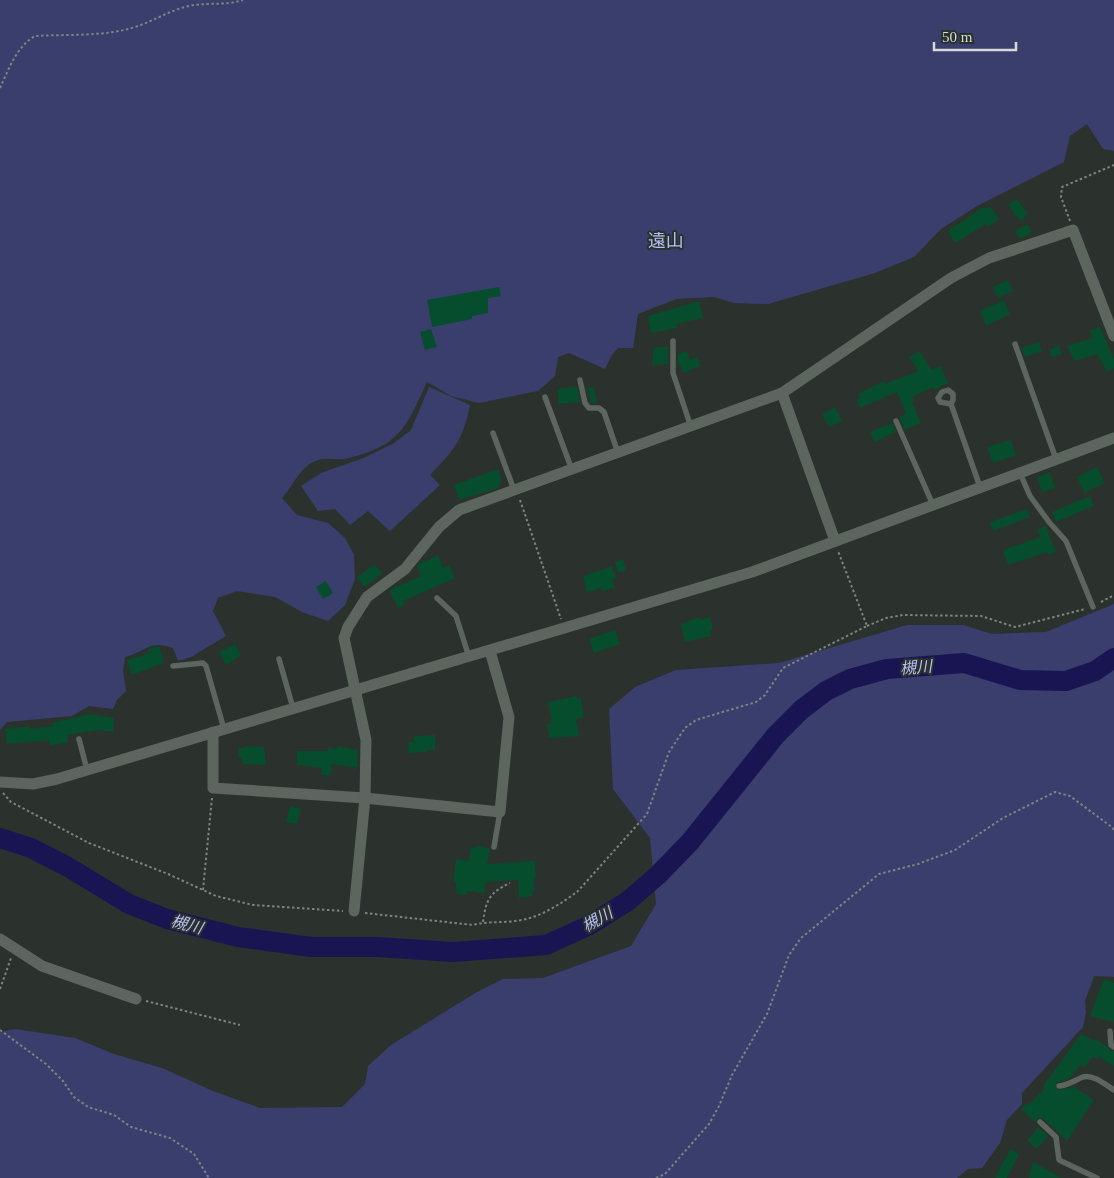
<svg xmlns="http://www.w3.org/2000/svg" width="1114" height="1178" font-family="'Times New Roman','Noto Sans JP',serif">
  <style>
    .green { fill: #3a3e6c }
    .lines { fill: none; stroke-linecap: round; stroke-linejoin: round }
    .river { stroke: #191552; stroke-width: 20 }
    .building { fill: #054d2d }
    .path { stroke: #7d837f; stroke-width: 2; stroke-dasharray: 2.5 2.5; stroke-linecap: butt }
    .lane { stroke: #5d655f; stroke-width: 5.5 }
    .street { stroke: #5d655f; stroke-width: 11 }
    .labels { text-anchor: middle; stroke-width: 4; stroke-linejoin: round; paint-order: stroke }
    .water-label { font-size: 16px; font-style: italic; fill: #b7bff9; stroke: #2b322e }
    .quarter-label { font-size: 18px; fill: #b5bdf5; stroke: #2b322e }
  </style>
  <rect width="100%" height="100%" fill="#2b322e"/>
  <g class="green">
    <path d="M0,0H1114V151L1103,149L1087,124L1070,136L1064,162L977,206L941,229L914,257L875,273L768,304L734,303L714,297L676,299L638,314L633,348H618L612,355L605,369L569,353L558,357L555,376L538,391L479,403L451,396L427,382C406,428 400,445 349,458C339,461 327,457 318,460C300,466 294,485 282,498L297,515L328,523L345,538L354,555L355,579L345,605L328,621L302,612L275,597L237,591L218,598L213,611L226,636L191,657L178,661L173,648C150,639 145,652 125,657L123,671L126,691L117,700L113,709L89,706L72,716L7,722L0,730Z"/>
    <path d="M429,387L470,405C463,440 454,450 430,475L440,485L390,531L368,511L350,525L335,509L318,511L301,486L321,473L366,457L394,443L411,430Z"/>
    <path d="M1114,604V977L1094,976L1085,1001L1086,1013L1083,1027L1022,1093V1104L1007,1120L1000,1143L982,1168L968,1169L957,1178H0V1032L15,1029L75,1038L114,1054L162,1068L213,1091L260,1108L342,1107L365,1084L368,1066L391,1045L477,992L503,979L543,978L631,946L656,904L650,838L613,789L609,709L635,687L676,670L779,663L907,625H963L992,634L1046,632Z"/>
  </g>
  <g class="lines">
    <path class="river" d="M0,838L31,848L68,867L129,904L167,919L238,937L311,947H377L453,952L546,945L588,926L628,901L658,875L690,842L776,735L801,710L826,691L850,679L887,669L964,663L1020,680L1066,681L1095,671L1114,658"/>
  </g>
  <g class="building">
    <path d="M1017,199L1028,214L1020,221L1008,205Z"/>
    <path d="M990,206L999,219L988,227L986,224L955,243L948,231L983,207L985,209Z"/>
    <path d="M1027,224L1032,232L1020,239L1015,231Z"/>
    <path d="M1008,280L1013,291L998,298L993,287Z"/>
    <path d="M499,287L501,296L488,298V313L472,316V319L432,327L427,300Z"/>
    <path d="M1004,300L1010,314L986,326L980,311Z"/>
    <path d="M699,301L703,318L676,324L677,328L651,333L648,316Z"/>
    <path d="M1100,327L1114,359V368L1107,372L1097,354L1075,361L1067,346L1093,338L1090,330Z"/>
    <path d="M431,329L437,347L425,350L420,332Z"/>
    <path d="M1039,342L1042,351L1025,357L1021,348Z"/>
    <path d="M1059,346L1062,354L1052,357L1049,350Z"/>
    <path d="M654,347H668V364L652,365Z"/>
    <path d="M687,351L690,360L697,357L700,366L683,373L680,364H678V354Z"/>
    <path d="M919,351L932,370L940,366L948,383L934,390L933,387L912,397L914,401L912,402L921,423L905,430L899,417L906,414L897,392L860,408L856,400L860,398L858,394L884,381L885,384L919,371L909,357Z"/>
    <path d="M577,387L580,402L559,404L557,389Z"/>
    <path d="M594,387L597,403H591L587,388Z"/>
    <path d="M835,407L842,421L831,426L830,424L828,425L822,414Z"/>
    <path d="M892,423L896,432L875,442L870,432Z"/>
    <path d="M1011,440L1016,455L993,463L987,447Z"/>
    <path d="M1097,467L1104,483L1085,493L1077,477Z"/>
    <path d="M498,469L501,480L498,488L459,500L454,485Z"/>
    <path d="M1050,472L1055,488L1042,492L1037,477Z"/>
    <path d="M1090,496L1094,506L1056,522L1052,512Z"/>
    <path d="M1027,509L1030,517L993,531L990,522Z"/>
    <path d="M1045,525L1056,552L1048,555L1047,552L1008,565L1003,550L1041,537L1037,530Z"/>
    <path d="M438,555L443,568L449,565L455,578L403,601L405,604L398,608L389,590L421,576L417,566L419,564Z"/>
    <path d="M623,559L626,570L618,573L615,562Z"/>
    <path d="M375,564L382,574L364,587L357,577Z"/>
    <path d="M612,566L616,578L612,579L615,588L602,591L601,588L587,592L583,576Z"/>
    <path d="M326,581L333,593L323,599L316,587Z"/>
    <path d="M699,617L700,620L710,617L713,629L710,630L711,636L685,642L681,624Z"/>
    <path d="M615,630L620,644L594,653L589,639Z"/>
    <path d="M235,644L241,655L226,665L219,652Z"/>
    <path d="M159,646L164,663L132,675L127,660L149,653L148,649Z"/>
    <path d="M577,696V699L581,698L584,717L576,719L579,736L549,738L547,724L552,723L548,702Z"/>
    <path d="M90,714L114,718L113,732L96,730L67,735L68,742L50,746L49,740L7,744L5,729L30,726V729L53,726L52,723Z"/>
    <path d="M435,735V750H426V752L409,753L408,742H414V736Z"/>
    <path d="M246,746L264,747L266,765L243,764L241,757H238L239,748H246Z"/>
    <path d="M337,746L358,750L357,768L332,764L330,776L321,775L322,768L297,765V751H328V747L337,749Z"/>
    <path d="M290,806L301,809L297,824L286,822Z"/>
    <path d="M477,845L490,849L487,864L535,861L536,878H534L535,891H532L533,896L519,898L518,880L486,882L484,893L467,891L466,895L455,893L457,884L453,881L456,859L469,861L471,847L476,848Z"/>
    <path d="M1104,979L1114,983V1022L1090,1016Z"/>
    <path d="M1081,1034L1095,1041L1096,1039L1114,1052V1066L1099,1057L1097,1059L1093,1056L1084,1068L1080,1065L1071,1077L1055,1084L1057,1090L1074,1087L1094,1100L1067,1141L1043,1118H1037L1036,1123L1021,1109L1027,1103L1029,1105L1045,1088L1043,1086L1054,1071Z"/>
    <path d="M1038,1127L1048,1136L1037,1149L1027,1141Z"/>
    <path d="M1010,1149L1019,1154L1007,1178H995Z"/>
    <path d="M1033,1162L1062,1178H1029Z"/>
  </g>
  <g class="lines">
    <g class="path">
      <path d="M0,88C9,69 16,47 35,36C67,34 104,37 135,27C154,21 170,10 189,6C207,2 225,6 243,0"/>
      <path d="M1070,221L1061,197L1062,187L1114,165"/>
      <path d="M520,500L561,619"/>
      <path d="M1101,602L1114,595"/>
      <path d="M867,626L886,618L903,615L981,616L1015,627L1085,609"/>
      <path d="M3,793L11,802L89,843L168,874L216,896L253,905L343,911"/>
      <path d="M203,890L212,798"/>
      <path d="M365,913L473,925C487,921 501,923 515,921C538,919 561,904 578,891L647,814L669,752L685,728L696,720L756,702L765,695L783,668L867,626L838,551"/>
      <path d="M483,922C486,900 489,893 510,883"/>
      <path d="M0,989L11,958"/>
      <path d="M146,1001L240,1025"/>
      <path d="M0,1030L46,1064L63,1081L74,1097L88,1107L114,1115L131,1127L170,1138L194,1154L209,1178"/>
      <path d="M656,1178L665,1174L709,1124L719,1106L732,1075L767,1014L789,955L801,938L879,874L918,864L955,850L1003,818L1055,792L1070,796L1113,828L1114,832"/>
    </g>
    <g class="lane">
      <path d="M673,341V373L691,427"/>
      <path d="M1015,344L1056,459"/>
      <path d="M580,380L585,403L589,408H599L604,412L618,453"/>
      <path d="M545,397L572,470"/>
      <path d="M951,404L940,402L938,398L942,392L948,390L953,394V400L951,404L980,487"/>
      <path d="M896,421L933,505"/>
      <path d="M493,433L514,490"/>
      <path d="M1020,473L1030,496L1049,522L1066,541L1093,607"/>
      <path d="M437,598L456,616L469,657"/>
      <path d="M279,659L293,708"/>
      <path d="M173,666L203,663L206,666L224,729"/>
      <path d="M79,739L87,770"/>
      <path d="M494,847L500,812"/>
      <path d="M1110,1031L1111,1045L1114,1047"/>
      <path d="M1059,1086C1069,1085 1075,1080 1083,1077C1093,1074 1106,1085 1114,1090"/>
      <path d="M1040,1122L1056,1137L1059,1160L1097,1178"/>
    </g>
    <g class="street">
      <path d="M782,393L835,541"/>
      <path d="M213,732V788L365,798L500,812L509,717L490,651"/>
      <path d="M0,782L33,784L57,779L752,572L1114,438"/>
      <path d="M354,911L365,798L366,740L344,638L348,627L367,597L405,569L439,527L459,510L782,393L951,278L989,258L1073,230L1114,336"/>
      <path d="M0,939L42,966L136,999"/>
    </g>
  </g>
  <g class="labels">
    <g class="water-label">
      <text transform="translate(916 667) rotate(-5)" y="6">槻川</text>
      <text transform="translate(597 919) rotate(-30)" y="6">槻川</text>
      <text transform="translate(187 924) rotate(15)" y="6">槻川</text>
    </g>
    <g class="quarter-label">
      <text x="666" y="247">遠山</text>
    </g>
  </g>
  <path d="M934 42v8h82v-8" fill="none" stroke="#d6dad7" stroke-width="2.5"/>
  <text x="942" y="42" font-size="15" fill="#d6dad7" stroke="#2b322e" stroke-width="4" paint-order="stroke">50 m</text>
</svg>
